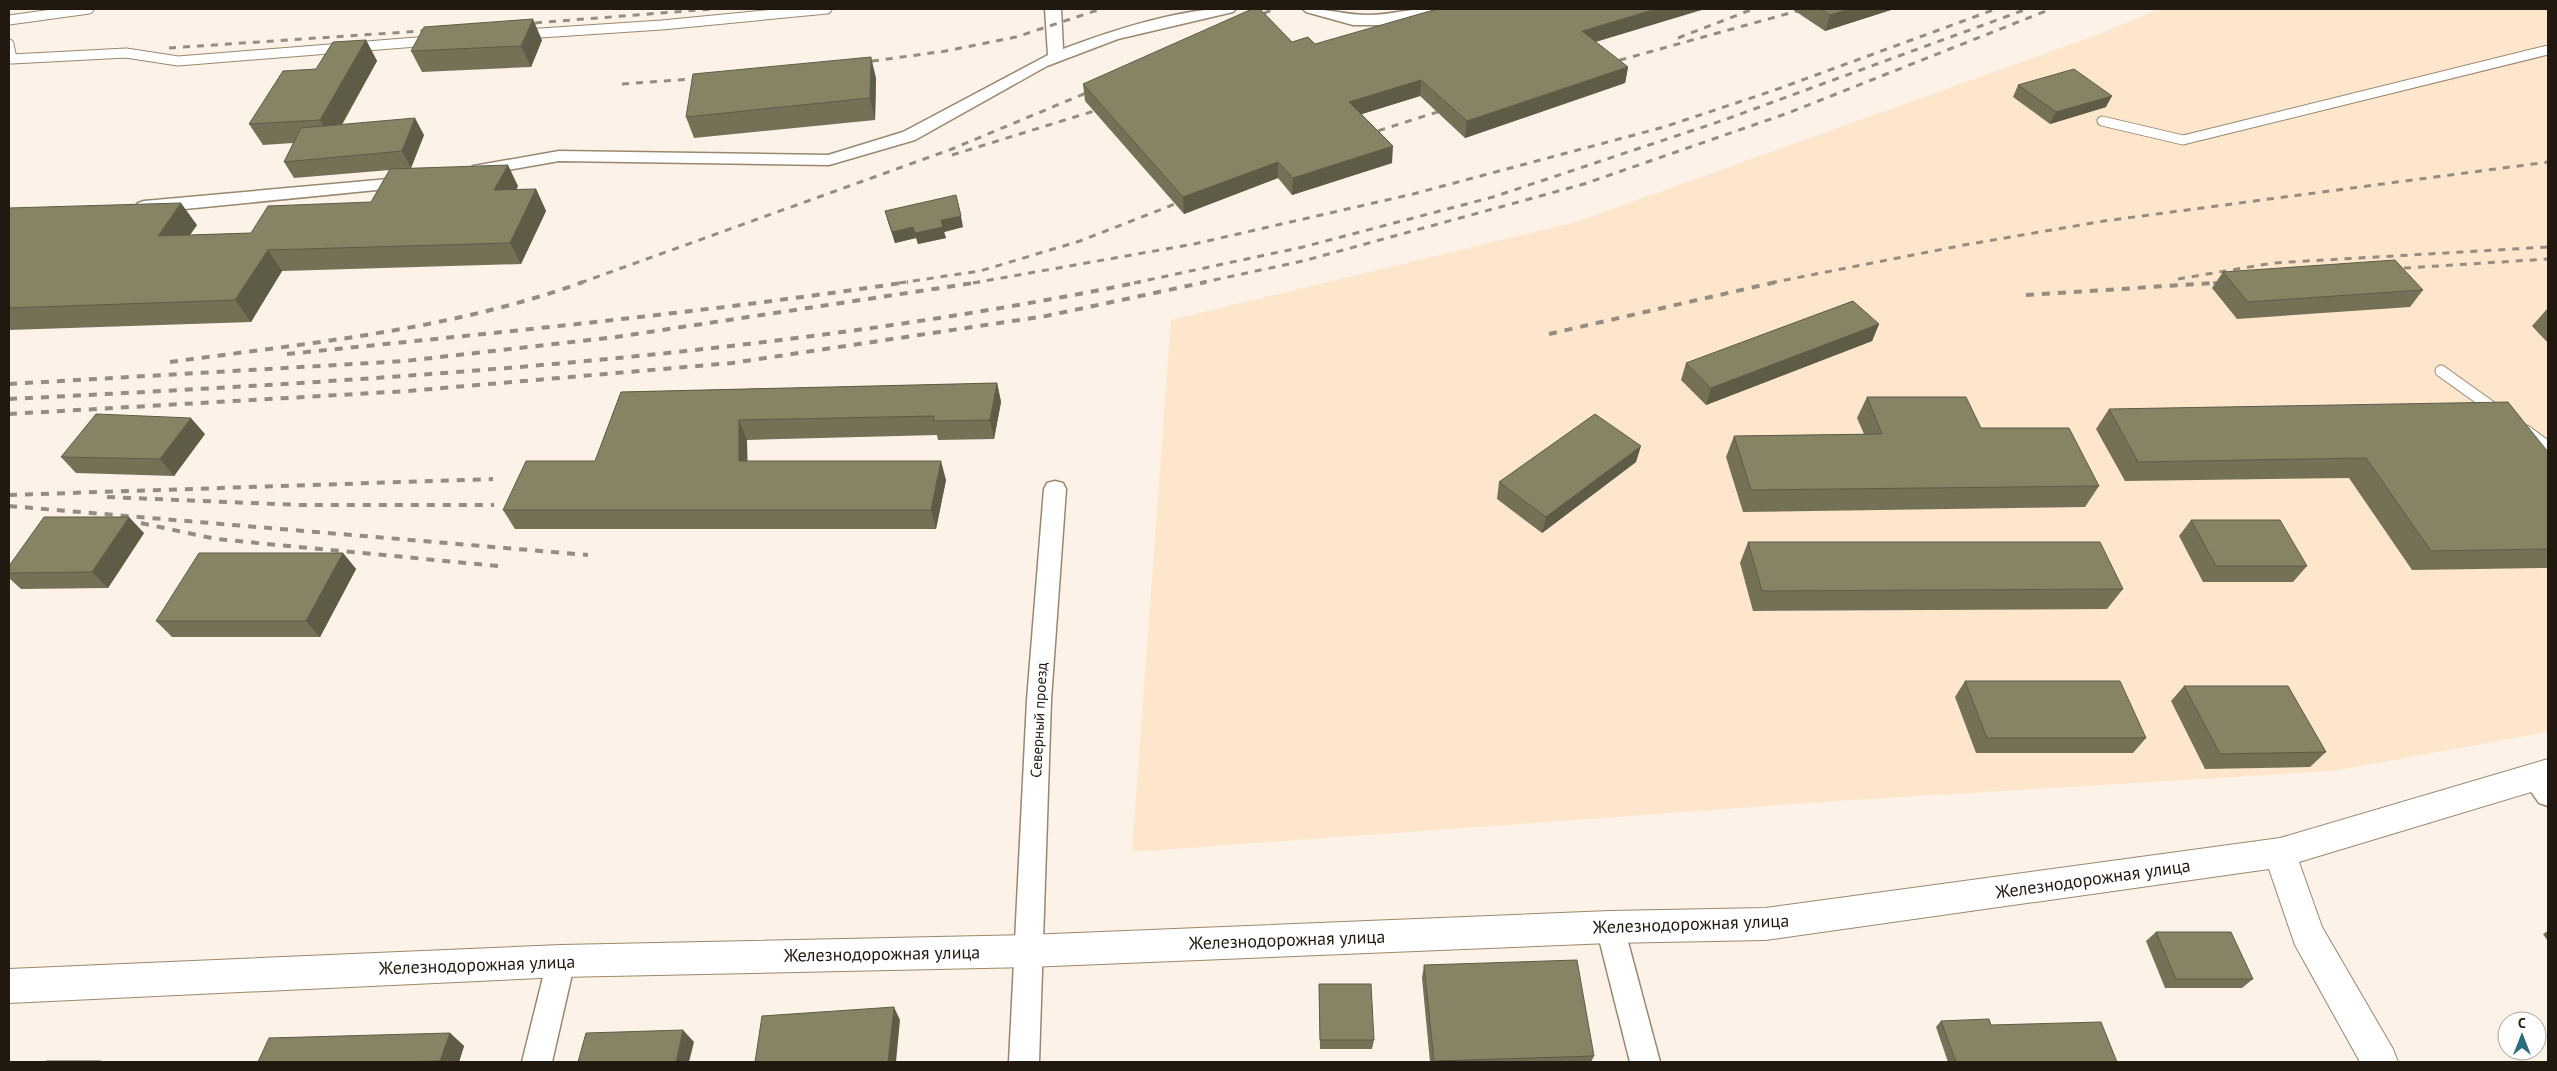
<svg xmlns="http://www.w3.org/2000/svg" width="2557" height="1071" font-family="'PT Sans',sans-serif">
  <style>
    .built { fill: #fde6cc }
    .lines { fill: none; stroke-linecap: round; stroke-linejoin: round }
    .service-far1-casing { stroke: #9b876f; stroke-width: 11 }
    .service-casing { stroke: #9b876f; stroke-width: 13 }
    .minor-casing { stroke: #9b876f; stroke-width: 3 }
    .tertiary-casing { stroke: #9b876f; stroke-width: 2 }
    .service-far1 { stroke: #fff; stroke-width: 9 }
    .service { stroke: #fff; stroke-width: 11 }
    .minor { fill: #fff; fill-rule: evenodd }
    .tertiary { fill: #fff; fill-rule: evenodd }
    .rail-far1 { stroke: #958c82; stroke-width: 3; stroke-dasharray: 7 7; stroke-linecap: butt }
    .rail { stroke: #958c82; stroke-width: 4; stroke-dasharray: 8 8; stroke-linecap: butt }
    .wall { fill: #747157 }
    .shaded-wall { fill: #5e5c47 }
    .building { fill: #878365; stroke: #5e5c47 }
    .labels { text-anchor: middle; stroke-width: 4; stroke-linejoin: round; paint-order: stroke }
    .street-label { font-size: 15px; fill: #211910; stroke: #fff }
    .near-street-label { font-size: 18px; fill: #211910; stroke: #fff }
  </style>
  <rect width="100%" height="100%" fill="#fcf2e8"/>
  <path class="built" d="M2160,9H2548V732L2333,771L1837,801L1132,852L1171,320L1576,222L2094,36Z"/>
  <g class="lines">
    <defs>
      <g id="service-far1">
        <path d="M9,20L89,9"/>
        <path d="M525,34L662,25L827,9"/>
        <path d="M9,44L12,59L126,53L178,61L429,41"/>
        <path d="M2102,121L2183,140L2548,50"/>
      </g>
      <g id="service">
        <path d="M2441,371L2497,411"/>
        <path d="M2526,431L2548,447"/>
      </g>
      <g id="minor">
        <path d="M1045,9H1061L1063,49C1110,31 1186,6 1236,9L1233,12L1118,39L1047,66L915,140L829,165L559,161L479,175L473,174L470,170L473,166L479,165L559,151L828,155L903,132L1048,55Z"/>
        <path d="M1303,9C1326,8 1346,15 1368,15C1390,15 1410,8 1433,9L1430,12L1384,25H1353L1306,12Z"/>
        <path d="M411,177L417,178L420,182L417,186L144,213L138,211L135,207L138,203L144,201Z"/>
        <path d="M1055,481L1063,483L1066,489L1051,700L1039,1062H1009L1027,700L1044,489L1047,483Z"/>
        <path d="M2533,765C2552,772 2549,789 2548,806L2539,803L2520,776L2524,768Z"/>
        <path d="M1610,914L1620,918L1624,927L1660,1062H1630L1596,927L1600,918Z"/>
        <path d="M561,948L571,951L575,961L552,1062H522L547,961L551,951Z"/>
      </g>
      <path id="tertiary" d="M2548,759V787L2299,862L2322,927L2393,1049L2398,1062H2360L2295,945L2269,869L1765,940L1610,943L1028,967L561,977L9,1003V969L561,945L1028,935L1610,911L1765,908L2280,838Z"/>
    </defs>
    <use href="#service-far1" class="service-far1-casing"/>
    <use href="#service" class="service-casing"/>
    <use href="#minor" class="minor-casing"/>
    <use href="#tertiary" class="tertiary-casing"/>
    <use href="#service-far1" class="service-far1"/>
    <use href="#service" class="service"/>
    <use href="#minor" class="minor"/>
    <use href="#tertiary" class="tertiary"/>
    <g class="rail-far1">
      <path d="M1251,19L1274,9"/>
      <path d="M521,24L712,9"/>
      <path d="M1678,38L1753,9"/>
      <path d="M169,48L436,30"/>
      <path d="M858,63L946,51L1016,37L1101,9"/>
      <path d="M1606,64L1797,11"/>
      <path d="M622,84L707,78"/>
      <path d="M1365,135L1450,108"/>
      <path d="M952,155L1094,111"/>
      <path d="M2390,269L2548,259"/>
      <path d="M2178,279L2273,263L2548,247"/>
      <path d="M580,283L952,149L1098,88"/>
      <path d="M899,283L980,271L1080,241L1175,204"/>
      <path d="M973,283L1194,244L1413,194L1664,127L1775,90L1996,9"/>
      <path d="M1134,283L1303,247L1493,197L1724,120L2027,9"/>
      <path d="M1200,283L1303,261L1584,184L1788,113L2051,9"/>
      <path d="M1770,283L1964,245L2104,221L2548,162"/>
      <path d="M2213,283L2230,282"/>
    </g>
    <g class="rail">
      <path d="M2026,295L2230,282"/>
      <path d="M1549,334L1776,282"/>
      <path d="M287,354C494,333 701,313 908,282"/>
      <path d="M170,362C309,343 451,330 583,282"/>
      <path d="M9,384L405,361L616,337L980,282"/>
      <path d="M9,399C387,380 768,358 1140,282"/>
      <path d="M9,414L408,391L732,363L1046,316L1206,282"/>
      <path d="M9,495L493,479"/>
      <path d="M107,497L300,505H494"/>
      <path d="M9,506L588,555"/>
      <path d="M141,523L216,539L498,566"/>
    </g>
  </g>
  <g class="wall">
    <path d="M1792,9H1894L1825,31Z"/>
    <path d="M366,40L377,61L342,125L424,135L411,168L518,186L516,190L536,189L546,211L521,264L282,271L251,322L9,330V208L197,225L190,235L251,233L371,202L390,170L294,178L284,162L293,143L263,145L249,124L316,69Z"/>
    <path d="M542,40L531,67L422,72L411,51Z"/>
    <path d="M1292,42L1315,44L1596,42L1628,67L1625,83L1465,138L1420,96L1362,114L1392,163L1292,195L1278,178L1184,214L1085,101L1083,84Z"/>
    <path d="M876,78L875,120L694,138L686,117Z"/>
    <path d="M2018,85L2106,107L2050,124L2013,97Z"/>
    <path d="M885,211L963,227L944,232L946,238L918,244L916,238L895,243L888,222Z"/>
    <path d="M2223,272L2423,290L2410,307L2237,319L2212,288Z"/>
    <path d="M2547,309H2548V343L2532,326Z"/>
    <path d="M1879,324L1872,341L1706,405L1681,380L1686,363Z"/>
    <path d="M997,383L1001,402L994,439L938,440L937,435L747,440V461L946,480L936,529H515L503,510L595,461L621,392Z"/>
    <path d="M1867,397L1981,428L2099,486L2085,507L1743,512L1726,457L1734,436L1864,434L1857,418Z"/>
    <path d="M2109,409L2548,452V568L2412,570L2349,478L2125,481L2096,429Z"/>
    <path d="M205,434L174,476L76,473L61,457Z"/>
    <path d="M1636,462L1542,533L1497,499L1499,482Z"/>
    <path d="M2191,520L2307,566L2293,582H2203L2179,536Z"/>
    <path d="M144,533L108,588L21,589L9,578V566Z"/>
    <path d="M1748,542L2123,589L2107,609L1753,611L1740,563Z"/>
    <path d="M343,553L356,569L320,637H172L156,621Z"/>
    <path d="M1965,681L2146,738L2133,753H1976L1955,697Z"/>
    <path d="M2184,686L2326,752L2310,767L2205,769L2171,701Z"/>
    <path d="M2548,931V941L2543,934Z"/>
    <path d="M2156,932L2253,979L2242,988H2165L2146,941Z"/>
    <path d="M1424,965L1594,1056L1591,1062H1430L1422,978Z"/>
    <path d="M1319,984L1374,1040L1372,1049H1320Z"/>
    <path d="M1941,1021L1991,1025L2117,1062H1948L1936,1027Z"/>
    <path d="M450,1033L464,1046L459,1062H258Z"/>
  </g>
  <g class="shaded-wall">
    <path d="M1656,9H1705L1579,47L1582,31Z"/>
    <path d="M1849,9H1894L1825,31L1830,15Z"/>
    <path d="M533,19L542,40L531,67L521,46Z"/>
    <path d="M366,40L377,61L332,141L320,120Z"/>
    <path d="M871,57L876,78L875,120L870,98Z"/>
    <path d="M1628,67L1625,83L1465,138L1467,121Z"/>
    <path d="M1421,80L1420,96L1349,118V102Z"/>
    <path d="M2112,96L2106,107L2050,124L2056,112Z"/>
    <path d="M415,118L424,135L411,168L402,151Z"/>
    <path d="M1393,146L1392,163L1292,195L1293,178Z"/>
    <path d="M1278,162V178L1184,214L1183,197Z"/>
    <path d="M508,165L518,186L505,212L494,190Z"/>
    <path d="M536,189L546,211L521,264L510,243Z"/>
    <path d="M181,203L197,225L174,257L158,236Z"/>
    <path d="M961,216L963,227L944,232L946,238L918,244L915,233L941,220Z"/>
    <path d="M913,227L916,238L895,243L892,232Z"/>
    <path d="M268,250L282,271L251,322L235,300Z"/>
    <path d="M1879,324L1872,341L1706,405L1711,388Z"/>
    <path d="M997,383L1001,402L994,439L990,420Z"/>
    <path d="M191,418L205,434L174,476L160,459Z"/>
    <path d="M739,420L747,440L748,480L739,461Z"/>
    <path d="M1641,446L1636,462L1542,533L1546,517Z"/>
    <path d="M941,461L946,480L936,529L931,510Z"/>
    <path d="M129,517L144,533L108,588L92,572Z"/>
    <path d="M343,553L356,569L320,637L306,621Z"/>
    <path d="M894,1007L900,1020L896,1062H888Z"/>
    <path d="M683,1030L694,1042L689,1062H676Z"/>
    <path d="M450,1033L464,1046L459,1062H442L440,1061Z"/>
  </g>
  <g class="building">
    <path d="M1252,9H1260L1292,42L1308,37L1315,44L1437,9H1656L1582,31L1628,67L1467,121L1421,80L1349,102L1393,146L1293,178L1278,162L1183,197L1083,84Z"/>
    <path d="M1821,9H1849L1830,15Z"/>
    <path d="M533,19L521,46L411,51L424,27Z"/>
    <path d="M366,40L320,120L249,124L283,71L316,69L333,42Z"/>
    <path d="M871,57L870,98L686,117L693,74Z"/>
    <path d="M2074,69L2112,96L2056,112L2018,85Z"/>
    <path d="M415,118L402,151L284,162L301,128Z"/>
    <path d="M508,165L494,190L536,189L510,243L268,250L235,300L9,308V208L181,203L158,236L251,233L268,206L371,202L390,169Z"/>
    <path d="M956,195L961,216L941,220L943,227L915,233L913,227L892,232L885,211Z"/>
    <path d="M2395,260L2423,290L2248,302L2223,272Z"/>
    <path d="M1853,301L1879,324L1711,388L1686,363Z"/>
    <path d="M997,383L990,420L933,421L934,416L739,420V461H941L931,510H503L526,461H595L621,392Z"/>
    <path d="M1867,397H1966L1981,428H2069L2099,486L1751,490L1734,436L1882,434Z"/>
    <path d="M2508,402L2548,452V549L2431,551L2366,458L2138,462L2109,409Z"/>
    <path d="M96,414L191,418L160,459L61,457Z"/>
    <path d="M1595,414L1641,446L1546,517L1499,482Z"/>
    <path d="M44,517H129L92,572L9,573V566Z"/>
    <path d="M2191,520H2280L2307,566H2216Z"/>
    <path d="M1748,542H2100L2123,589L1762,591Z"/>
    <path d="M199,553H343L306,621H156Z"/>
    <path d="M1965,681H2120L2146,738H1987Z"/>
    <path d="M2184,686H2288L2326,752L2220,754Z"/>
    <path d="M2156,932H2231L2253,979H2176Z"/>
    <path d="M1577,960L1594,1056L1434,1061L1424,965Z"/>
    <path d="M1319,984H1371L1374,1040H1320Z"/>
    <path d="M894,1007L888,1062H755L762,1016Z"/>
    <path d="M1989,1019L1991,1025L2101,1022L2117,1062H1956L1941,1021Z"/>
    <path d="M683,1030L676,1062H578L586,1033Z"/>
    <path d="M450,1033L440,1061L392,1062H258L269,1038Z"/>
    <path d="M46,1061H101L100,1062H46Z"/>
  </g>
  <g class="labels">
    <g class="street-label">
      <text transform="translate(1039 720) rotate(-87)" y="5">Северный проезд</text>
    </g>
    <g class="near-street-label">
      <text transform="translate(2093 879) rotate(-8)" y="6">Железнодорожная улица</text>
      <text transform="translate(1691 924) rotate(-2)" y="6">Железнодорожная улица</text>
      <text transform="translate(1287 940) rotate(-2)" y="6">Железнодорожная улица</text>
      <text transform="translate(882 954) rotate(-1)" y="6">Железнодорожная улица</text>
      <text transform="translate(477 965) rotate(-2)" y="6">Железнодорожная улица</text>
    </g>
  </g>
  <rect width="2557" height="1071" fill="none" stroke="#211910" stroke-width="20"/>
  <g transform="translate(2522 1036)"><circle r="24" fill="#ffffff" stroke="#a6a39f"/>
  <path d="M0-4L9 19L0 12L-9 19Z" fill="#2a6e7e"/>
  <text y="-8" font-size="14" font-weight="bold" text-anchor="middle" fill="#211910">С</text>
  </g>
</svg>
